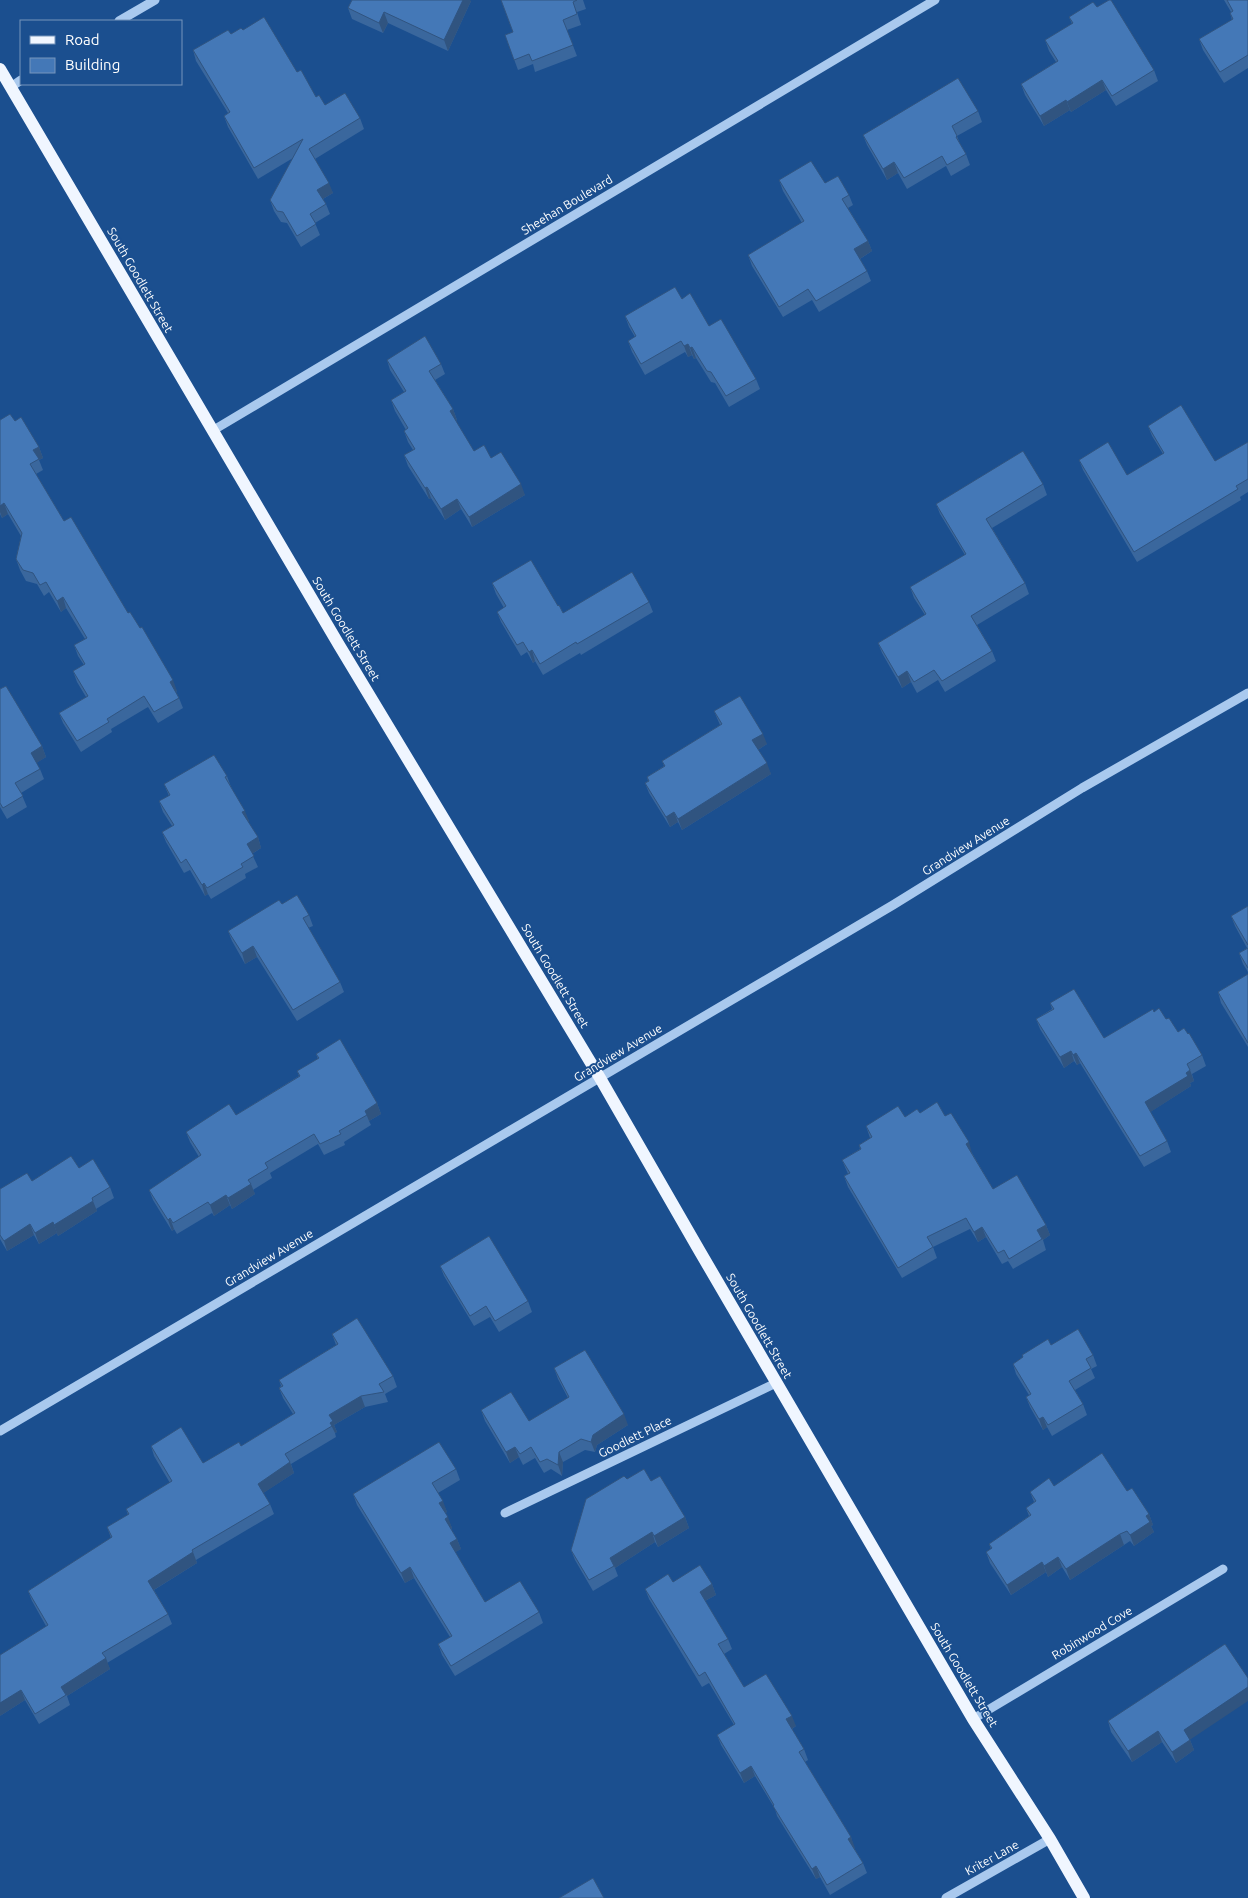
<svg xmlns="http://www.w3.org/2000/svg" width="1248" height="1898" font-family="Ubuntu,sans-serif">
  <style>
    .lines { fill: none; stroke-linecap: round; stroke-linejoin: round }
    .minor { stroke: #a9c9ee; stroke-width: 9 }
    .major { stroke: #f0f6ff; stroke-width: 12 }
    .wall { fill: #3a679d }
    .shaded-wall { fill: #305480 }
    .building { fill: #4478b7; stroke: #305480 }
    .labels { text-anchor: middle; stroke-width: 4; stroke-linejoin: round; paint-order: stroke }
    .street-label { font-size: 12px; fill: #fff; stroke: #1b4f8f }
  </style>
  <rect width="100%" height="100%" fill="#1b4f8f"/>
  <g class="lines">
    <g class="minor">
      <path d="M119,21L155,0"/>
      <path d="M11,87L21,80"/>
      <path d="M212,431L935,0"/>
      <path d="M0,1431L893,905L1082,788L1248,693"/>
      <path d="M505,1513L776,1383"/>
      <path d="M973,1719L1223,1569"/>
      <path d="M946,1898L1050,1839"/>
    </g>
    <path class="major" d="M0,69L339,645L600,1078L699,1250L973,1719L1050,1839L1084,1898"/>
  </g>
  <g class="wall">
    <path d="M501,0H583L586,9L577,12L581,25L567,30L577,56L535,72L533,64L518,70L505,35L513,32Z"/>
    <path d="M1224,0H1248V68L1224,83L1203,50L1199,39L1232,20L1230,13L1231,12Z"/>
    <path d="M471,1L448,51L388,23L383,33L352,19L348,8Z"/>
    <path d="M1097,7L1154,70L1158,81L1116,106L1106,90L1071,112L1070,110L1044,126L1025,95L1021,84L1056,62L1049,51L1045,40L1072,24L1069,17Z"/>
    <path d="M243,30L297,72L316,97L325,105L360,118L364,129L315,159L333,193L323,199L326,204L330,214L315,223L320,235L301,247L287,223L281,222L274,211L270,200L293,158L258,179L228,127L224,116L228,113L196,61L193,50L231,34Z"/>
    <path d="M978,111L982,122L957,136L960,144L966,154L970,165L951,176L946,166L907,189L898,173L887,180L867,145L863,135Z"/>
    <path d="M779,180L825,183L849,195L853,205L848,208L868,241L872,251L860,259L867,271L871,281L819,312L812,300L783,317L752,266L748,255L802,223L783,191Z"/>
    <path d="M682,299L709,326L756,379L760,389L729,407L715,383L711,382L696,358L694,359L692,355L688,357L685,352L645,375L632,352L628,341L635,337L629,327L625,316Z"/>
    <path d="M387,360L441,364L445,374L435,380L453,409L457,420L455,421L474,451L491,458L525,495L472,527L461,509L445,520L431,498L429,499L408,466L404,455L413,450L408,442L404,431L406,430L395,411L391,400L404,392L390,370Z"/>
    <path d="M0,420L15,421L39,447L43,458L39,460L43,470L36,474L64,521L128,613L177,691L176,692L179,698L183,708L158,723L148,707L111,729L112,732L81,752L63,723L59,713L86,697L77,682L73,671L84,665L78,656L74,645L85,639L66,608L61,612L49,592L44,596L37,584L26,581L20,570L16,559L21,536L8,514L2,518L0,514Z"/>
    <path d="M1148,426L1215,461L1248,442V492L1240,497L1241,500L1137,562L1083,470L1079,460L1127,475L1163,454L1152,436Z"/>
    <path d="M1043,484L1047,495L992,528L1025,583L1029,594L977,625L992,651L996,661L945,692L938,680L917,693L911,682L902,688L882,653L878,643L925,615L914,598L910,587L965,555L940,514L936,504Z"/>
    <path d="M492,583L558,606L563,613L649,602L653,612L581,655L580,653L543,675L535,661L533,663L527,652L521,656L501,622L497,612L504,608L496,594Z"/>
    <path d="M0,689L42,746L46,757L36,763L40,769L44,779L21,793L27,807L7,819L0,807Z"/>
    <path d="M714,711L767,744L758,750L771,774L682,830L678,822L670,827L649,793L645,783L648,781L647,777L664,766L662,761L720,725Z"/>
    <path d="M227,776L231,787L249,821L248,822L258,837L261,848L252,854L258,867L245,874L246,878L211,899L208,894L205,896L190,870L184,873L166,842L162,832L172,826L163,812L159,801L169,796L164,784Z"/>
    <path d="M282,904L309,915L313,926L308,928L340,982L344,992L297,1021L257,957L245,964L232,941L228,931Z"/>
    <path d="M1248,906V972L1243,964L1239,953L1247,948L1235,926L1231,916Z"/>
    <path d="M1248,974V1047L1221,1003L1218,992Z"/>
    <path d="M1050,1003L1104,1038L1154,1012L1166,1019L1178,1032L1188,1034L1202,1055L1206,1066L1192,1074L1194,1081L1190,1083L1191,1086L1150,1112L1167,1141L1171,1152L1144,1167L1080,1063L1077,1065L1074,1061L1064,1068L1040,1029L1036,1019L1052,1009Z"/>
    <path d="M316,1054L377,1103L381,1114L369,1121L371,1125L344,1142L345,1145L324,1155L318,1144L270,1173L272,1178L253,1190L255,1194L232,1209L230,1205L214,1216L212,1213L177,1234L174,1229L172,1231L153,1200L149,1190L199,1157L190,1142L186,1132L236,1115L299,1076L297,1071L318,1059Z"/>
    <path d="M920,1113L945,1116L972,1153L993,1189L1046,1225L1050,1235L1043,1240L1046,1250L1013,1269L1008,1261L1002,1264L986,1237L978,1242L970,1229L933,1247L937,1258L902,1278L848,1187L844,1176L848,1174L842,1160L860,1149L859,1145L870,1138L866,1126Z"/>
    <path d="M79,1168L110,1187L114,1198L96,1209L97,1211L58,1236L57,1233L39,1244L34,1235L7,1251L0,1239V1189Z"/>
    <path d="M440,1266L528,1301L532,1312L499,1332L490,1317L474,1326L444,1276Z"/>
    <path d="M332,1334L393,1376L397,1387L385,1394L388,1402L365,1407L334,1425L337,1432L335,1433L336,1437L291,1464L294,1473L263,1493L270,1504L274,1514L196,1560L197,1563L154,1590L168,1614L172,1624L107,1663L110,1669L67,1696L70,1705L39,1724L25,1700L0,1716L46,1626L32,1601L28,1591L111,1538L107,1527L128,1515L126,1509L170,1483L154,1456L151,1446L203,1463L241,1446L293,1414L283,1398L279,1388L281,1386L279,1380L336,1345Z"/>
    <path d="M1051,1345L1093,1355L1097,1366L1091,1369L1095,1378L1075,1390L1083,1404L1087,1415L1052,1436L1047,1427L1043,1430L1030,1407L1026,1397L1029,1395L1016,1374L1013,1364L1023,1357Z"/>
    <path d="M554,1368L628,1425L597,1445L595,1452L585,1450L563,1462L562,1476L551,1469L544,1473L535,1458L523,1465L519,1457L510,1463L485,1421L481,1410L529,1421L568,1398L558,1379Z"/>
    <path d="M456,1469L460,1480L438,1493L447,1512L445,1513L452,1528L451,1529L457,1539L461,1549L455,1552L485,1602L539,1612L543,1623L455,1676L442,1655L438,1644L450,1637L414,1578L405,1583L357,1505L353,1494Z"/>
    <path d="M651,1481L685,1517L689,1528L658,1547L655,1542L615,1568L618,1576L593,1591L575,1560L571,1550Z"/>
    <path d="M1054,1486L1127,1491L1149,1514L1153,1525L1151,1526L1154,1532L1134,1546L1130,1541L1124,1545L1070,1580L1062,1567L1048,1577L1046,1572L1011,1595L990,1563L986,1552L991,1549L989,1544L1029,1516L1026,1508L1034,1502L1030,1492Z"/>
    <path d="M673,1582L712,1584L716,1595L705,1601L728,1639L732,1649L724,1654L744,1687L796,1726L792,1729L804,1749L808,1760L805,1762L851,1837L854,1848L863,1863L867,1873L830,1895L820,1877L816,1879L777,1816L775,1809L755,1776L744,1783L721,1745L717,1735L734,1725L709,1683L702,1687L649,1599L645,1589Z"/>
    <path d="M1108,1721L1190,1740L1194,1750L1176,1763L1162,1742L1132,1762L1111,1732Z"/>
  </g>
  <g class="shaded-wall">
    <path d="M463,0H470L471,1L448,51L444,40Z"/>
    <path d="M384,12L388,23L383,33L379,23Z"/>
    <path d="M1102,80L1106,90L1071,112L1067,102Z"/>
    <path d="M1066,100L1070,110L1044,126L1040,116Z"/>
    <path d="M894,162L898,173L887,180L883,169Z"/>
    <path d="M329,183L333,193L321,200L317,190Z"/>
    <path d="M868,241L872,251L858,260L854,249Z"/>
    <path d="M688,344L692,355L688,357L684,346Z"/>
    <path d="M692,347L696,358L694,359L690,348Z"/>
    <path d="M453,409L457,420L453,422L450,411Z"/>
    <path d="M39,447L43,458L39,460L33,450Z"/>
    <path d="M521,484L525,495L472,527L469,517Z"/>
    <path d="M427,487L431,498L429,499L425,488Z"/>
    <path d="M457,499L461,509L445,520L441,509Z"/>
    <path d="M4,503L8,514L2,518L0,512V506Z"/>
    <path d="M63,597L66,608L61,612L57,601Z"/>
    <path d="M532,650L535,661L533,663L529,652Z"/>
    <path d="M907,671L911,682L902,688L898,677Z"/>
    <path d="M173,680L177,691L174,693L170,682Z"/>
    <path d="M763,734L767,744L756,751L752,740Z"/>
    <path d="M42,746L46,757L35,764L31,753Z"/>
    <path d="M767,763L771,774L682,830L678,819Z"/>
    <path d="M245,811L249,821L246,823L242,812Z"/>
    <path d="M674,812L678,822L670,827L666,817Z"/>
    <path d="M258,837L261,848L250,855L247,844Z"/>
    <path d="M204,883L208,894L205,896L202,885Z"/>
    <path d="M253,946L257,957L245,964L242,953Z"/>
    <path d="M1071,1051L1074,1061L1064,1068L1060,1057Z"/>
    <path d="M1076,1053L1080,1063L1077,1065L1073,1055Z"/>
    <path d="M1190,1070L1194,1081L1190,1083L1191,1086L1149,1113L1145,1102Z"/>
    <path d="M377,1103L381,1114L369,1121L365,1111Z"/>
    <path d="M969,1142L972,1153L970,1154L966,1144Z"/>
    <path d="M251,1184L255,1194L232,1209L228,1198Z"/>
    <path d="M226,1195L230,1205L214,1216L210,1205Z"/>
    <path d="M93,1201L97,1211L58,1236L54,1225Z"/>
    <path d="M170,1218L174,1229L172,1231L168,1220Z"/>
    <path d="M53,1222L57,1233L39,1244L35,1233Z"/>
    <path d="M30,1224L34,1235L7,1251L4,1241Z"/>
    <path d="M1046,1225L1050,1235L1043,1240L1037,1230Z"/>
    <path d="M982,1227L986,1237L978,1242L974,1232Z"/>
    <path d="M361,1396L365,1407L334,1425L337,1432L335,1433L330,1423L329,1415Z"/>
    <path d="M624,1414L628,1425L597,1445L595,1452L591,1442L593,1435Z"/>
    <path d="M1043,1417L1047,1427L1043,1430L1039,1419Z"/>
    <path d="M515,1447L519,1457L510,1463L506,1452Z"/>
    <path d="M559,1452L563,1462L562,1476L558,1465Z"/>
    <path d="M290,1462L294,1473L262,1494L258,1484Z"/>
    <path d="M443,1501L447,1512L443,1514L439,1503Z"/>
    <path d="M1149,1514L1153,1525L1151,1526L1154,1532L1134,1546L1130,1535L1146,1516Z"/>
    <path d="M448,1517L452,1528L449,1530L445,1519Z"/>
    <path d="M685,1517L689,1528L658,1547L654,1536Z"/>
    <path d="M652,1532L655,1542L615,1568L610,1558Z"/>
    <path d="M1120,1534L1124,1545L1070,1580L1066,1569Z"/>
    <path d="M457,1539L461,1549L454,1553L450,1543Z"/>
    <path d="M193,1552L197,1563L152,1591L148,1581Z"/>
    <path d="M1058,1557L1062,1567L1048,1577L1044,1566Z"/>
    <path d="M1042,1562L1046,1572L1011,1595L1007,1585Z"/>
    <path d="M410,1567L414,1578L405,1583L401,1573Z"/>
    <path d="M712,1584L716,1595L703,1602L700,1592Z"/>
    <path d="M106,1658L110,1669L67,1696L61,1687Z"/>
    <path d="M1248,1687V1701L1188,1741L1184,1730Z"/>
    <path d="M21,1690L25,1700L0,1716V1703Z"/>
    <path d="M792,1716L796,1726L790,1730L786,1719Z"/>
    <path d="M1158,1731L1162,1742L1132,1762L1128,1751Z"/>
    <path d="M1190,1740L1194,1750L1176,1763L1172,1752Z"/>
    <path d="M751,1766L755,1776L744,1783L740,1773Z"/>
    <path d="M851,1837L855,1848L852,1849L848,1839Z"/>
    <path d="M816,1866L820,1877L816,1879L812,1869Z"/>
  </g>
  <g class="building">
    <path d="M352,0H463L444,40L384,12L379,23L348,8Z"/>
    <path d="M501,0H577L573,2L577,14L563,20L573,45L532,61L529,54L514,60L505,35L513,32Z"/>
    <path d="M1109,0H1111L1154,70L1112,96L1102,80L1067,102L1066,100L1040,116L1021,84L1058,61L1045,40L1073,23L1069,17L1093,2L1097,7Z"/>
    <path d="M1227,0H1248V55L1220,72L1199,39L1233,19L1230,13L1233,11Z"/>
    <path d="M264,17L297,72L301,70L316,97L319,95L325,105L345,93L360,118L309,149L329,183L317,190L326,204L310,214L316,224L297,236L283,212L277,211L270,200L303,139L254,168L224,116L230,112L193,50L228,30L231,34L241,28L243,30Z"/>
    <path d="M958,78L978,111L952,126L957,136L956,137L966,154L947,165L942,156L904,178L894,162L883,169L863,135Z"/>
    <path d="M811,161L825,183L838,176L849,195L842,199L868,241L854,249L867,271L816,301L808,289L779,307L748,255L804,221L779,180Z"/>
    <path d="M675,287L682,299L690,293L709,326L721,319L756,379L726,396L711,372L707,371L692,347L690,348L688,344L684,346L681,341L641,364L628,341L636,336L625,316Z"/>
    <path d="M425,336L441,364L429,371L453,409L450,411L474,451L484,445L491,458L501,452L521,484L469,517L457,499L441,509L427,487L425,488L404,455L415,449L404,431L408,428L391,400L406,391L387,360Z"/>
    <path d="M1181,405L1215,461L1248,442V479L1236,486L1238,489L1134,552L1079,460L1108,442L1127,475L1164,453L1148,426Z"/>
    <path d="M10,414L15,421L21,417L39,447L33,450L39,459L30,464L64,521L71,517L128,613L130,612L140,628L142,627L173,680L170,682L179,698L154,712L144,696L107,719L109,722L77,741L59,713L88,696L73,671L85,664L74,645L87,638L63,597L57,601L46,582L40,585L33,573L23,570L16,559L22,533L4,503L0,506V420Z"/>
    <path d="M1023,451L1043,484L986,519L1025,583L971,616L992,651L942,681L934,670L914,682L907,671L898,677L878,643L926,614L910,587L966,554L936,504Z"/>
    <path d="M531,560L558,606L559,605L563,613L632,572L649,602L577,644L576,642L540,664L532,650L529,652L523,642L517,645L497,612L506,606L492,583Z"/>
    <path d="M6,686L42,746L31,753L40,769L15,783L23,796L3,808L0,803V689Z"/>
    <path d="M740,696L763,734L752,740L767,763L678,819L674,812L666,817L645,783L649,781L647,777L665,766L662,761L722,724L714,711Z"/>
    <path d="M214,755L227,776L225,777L245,811L242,812L258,837L247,844L254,856L241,864L243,867L207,888L204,883L202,885L186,859L181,863L162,832L174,825L159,801L170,795L164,784Z"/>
    <path d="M297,895L309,915L303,918L340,982L293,1010L253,946L242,953L228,931L279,900L282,904Z"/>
    <path d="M1248,906V945L1231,916Z"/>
    <path d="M1248,948V968L1239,953Z"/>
    <path d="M1248,974V1043L1218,992Z"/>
    <path d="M1074,989L1104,1038L1153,1009L1154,1012L1159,1008L1166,1019L1169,1018L1178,1032L1184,1028L1188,1034L1189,1033L1202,1055L1187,1064L1190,1070L1186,1073L1188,1076L1145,1102L1167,1141L1140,1156L1076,1053L1073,1055L1071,1051L1060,1057L1036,1019L1054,1009L1050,1003Z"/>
    <path d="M340,1039L377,1103L365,1111L367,1115L339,1131L341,1134L320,1144L314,1134L265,1163L268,1168L248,1180L251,1184L228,1198L226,1195L210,1205L208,1202L173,1223L170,1218L168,1220L149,1190L201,1155L186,1132L229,1104L236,1115L300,1076L297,1071L319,1058L316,1054Z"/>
    <path d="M937,1102L945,1116L951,1113L969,1142L966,1144L993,1189L1017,1175L1046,1225L1037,1230L1042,1239L1009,1259L1004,1250L998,1253L982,1227L974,1232L966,1218L927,1237L933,1247L898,1268L844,1176L850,1173L842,1160L861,1149L859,1145L872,1137L866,1126L898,1106L905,1117L917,1109L920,1113Z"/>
    <path d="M71,1156L79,1168L93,1159L110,1187L92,1198L93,1201L54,1225L53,1222L35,1233L30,1224L4,1241L0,1235V1189L27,1173L32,1181Z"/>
    <path d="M489,1236L528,1301L495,1321L486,1306L470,1316L440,1266Z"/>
    <path d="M357,1318L393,1376L379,1384L384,1392L361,1396L329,1415L333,1421L330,1423L332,1426L285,1454L290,1462L258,1484L270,1504L192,1550L193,1552L148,1581L168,1614L102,1653L106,1658L61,1687L66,1695L35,1714L21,1690L0,1703V1655L48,1625L28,1591L112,1537L107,1527L129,1514L126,1509L172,1481L151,1446L181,1427L203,1463L239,1442L241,1446L295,1413L279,1388L283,1386L279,1380L338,1344L332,1334Z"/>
    <path d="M1078,1329L1093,1355L1086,1359L1091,1368L1069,1381L1083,1404L1048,1425L1043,1417L1039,1419L1026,1397L1031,1394L1013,1364L1023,1357L1022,1355L1048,1339L1051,1345Z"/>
    <path d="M585,1350L624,1414L593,1435L591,1442L581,1439L559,1452L558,1465L547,1459L540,1462L531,1447L520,1454L515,1447L506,1452L481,1410L511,1392L529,1421L569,1397L554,1368Z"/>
    <path d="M439,1442L456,1469L432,1483L443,1501L439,1503L448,1517L445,1519L457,1539L450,1543L485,1602L520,1581L539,1612L451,1666L438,1644L452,1636L410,1567L401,1573L353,1494Z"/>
    <path d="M1102,1453L1127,1491L1132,1488L1149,1514L1146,1516L1150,1522L1130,1535L1127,1531L1120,1534L1066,1569L1058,1557L1044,1566L1042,1562L1007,1585L986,1552L992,1548L989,1544L1031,1515L1026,1508L1036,1501L1030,1492L1049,1478L1054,1486Z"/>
    <path d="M644,1469L651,1481L660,1476L685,1517L654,1536L652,1532L610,1558L614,1566L589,1580L571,1550L586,1499L624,1476L627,1479Z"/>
    <path d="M700,1565L712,1584L700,1592L728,1639L718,1644L744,1687L766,1674L792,1716L786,1719L804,1749L799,1752L851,1837L848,1839L863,1863L827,1885L816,1866L812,1869L773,1806L774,1805L751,1766L740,1773L717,1735L735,1724L705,1672L699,1676L645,1589L668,1574L673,1582Z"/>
    <path d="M1225,1644L1248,1678V1687L1184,1730L1190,1740L1172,1752L1158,1731L1128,1751L1108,1721Z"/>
    <path d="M593,1878L604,1898H559Z"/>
  </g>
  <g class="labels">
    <g class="street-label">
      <text transform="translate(567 205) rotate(-31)" y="4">Sheehan Boulevard</text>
      <text transform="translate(140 280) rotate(60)" y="4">South Goodlett Street</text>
      <text transform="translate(346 629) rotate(59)" y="4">South Goodlett Street</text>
      <text transform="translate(966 846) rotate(-32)" y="4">Grandview Avenue</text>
      <text transform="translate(555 976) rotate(59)" y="4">South Goodlett Street</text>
      <text transform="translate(618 1053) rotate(-31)" y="4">Grandview Avenue</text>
      <text transform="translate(269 1258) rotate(-31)" y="4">Grandview Avenue</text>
      <text transform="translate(759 1326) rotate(60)" y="4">South Goodlett Street</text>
      <text transform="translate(635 1437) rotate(-26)" y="4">Goodlett Place</text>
      <text transform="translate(1092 1633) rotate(-31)" y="4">Robinwood Cove</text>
      <text transform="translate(964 1675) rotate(59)" y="4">South Goodlett Street</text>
      <text transform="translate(992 1858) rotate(-29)" y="4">Kriter Lane</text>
    </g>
  </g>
  <rect x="20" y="20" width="162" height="65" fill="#1b4f8f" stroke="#7695bc"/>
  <rect x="30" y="36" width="25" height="8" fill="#f0f6ff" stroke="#7695bc"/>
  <text x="65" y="45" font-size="15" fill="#ffffff">Road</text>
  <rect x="30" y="58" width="25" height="15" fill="#4478b7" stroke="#7695bc"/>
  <text x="65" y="70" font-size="15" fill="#ffffff">Building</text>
</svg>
